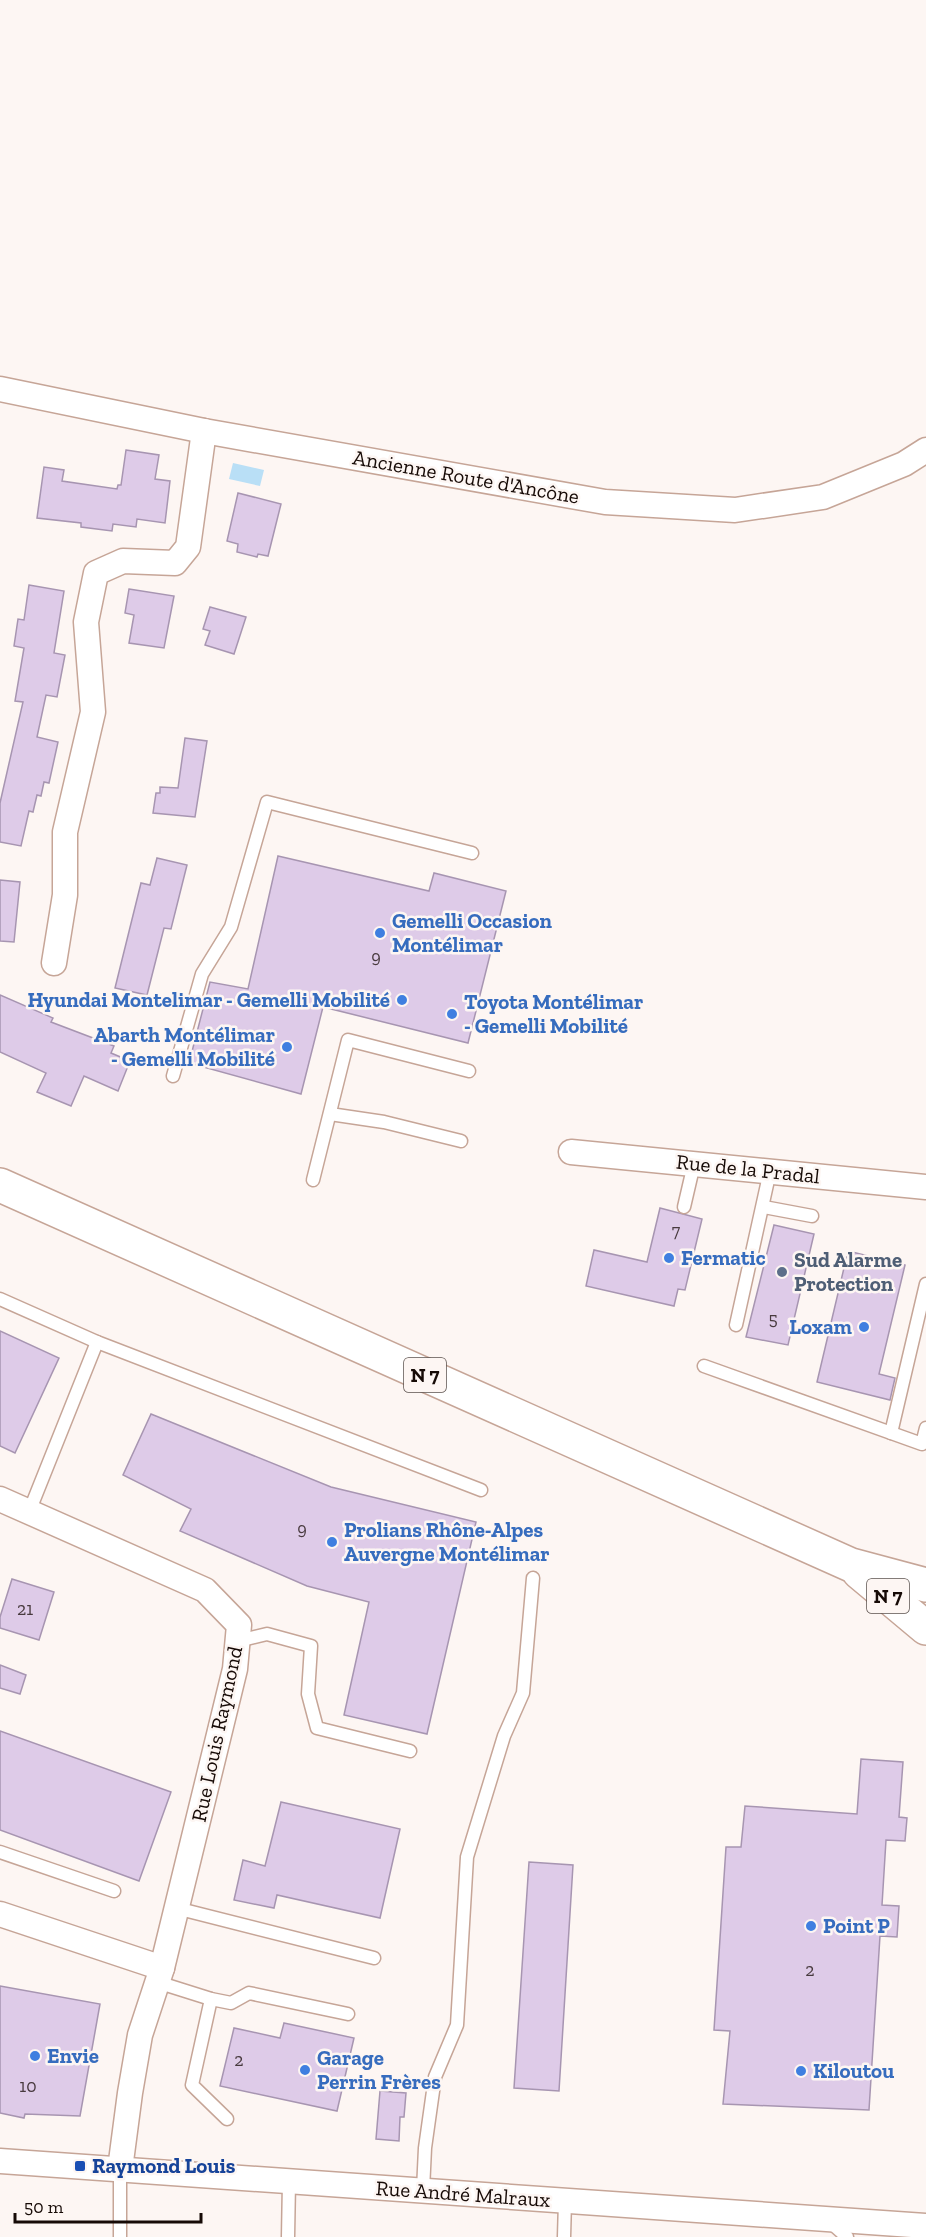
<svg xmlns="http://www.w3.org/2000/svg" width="926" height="2237" font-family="'Zilla Slab',serif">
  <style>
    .water { fill: #b9dff6 }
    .building { fill: #decbe8; stroke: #a795b1; stroke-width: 1.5 }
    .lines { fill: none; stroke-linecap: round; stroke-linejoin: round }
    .service-casing { stroke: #c6a597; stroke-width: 15 }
    .minor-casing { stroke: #c6a597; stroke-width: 27 }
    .primary-casing { stroke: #c6a597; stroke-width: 36 }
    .service { stroke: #fff; stroke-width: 12 }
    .minor { stroke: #fff; stroke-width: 24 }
    .primary { stroke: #fff; stroke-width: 33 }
    .shop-dot { fill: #3f7fe0; stroke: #fdf6f3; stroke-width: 2 }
    .service-dot { fill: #5c6f8a; stroke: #fdf6f3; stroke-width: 2 }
    .transit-dot { fill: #1a4fb4; stroke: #fdf6f3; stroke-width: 2 }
    .labels { text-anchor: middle; stroke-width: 5; stroke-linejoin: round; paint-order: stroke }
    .number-label { font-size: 18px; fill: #483a3e }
    .shield { fill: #fdf6f3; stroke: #5b514d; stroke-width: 1.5 }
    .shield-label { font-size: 20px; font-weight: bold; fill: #160a06 }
    .street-label { font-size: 21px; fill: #160a06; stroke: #fdf6f3 }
    .shop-label { font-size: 21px; font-weight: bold; fill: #366cbe; stroke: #fdf6f3; text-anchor: start }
    .service-label { font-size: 21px; font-weight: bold; fill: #4e5e75; stroke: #fdf6f3; text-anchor: start }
    .transit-label { font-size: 21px; font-weight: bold; fill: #164399; stroke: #fdf6f3; text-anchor: start }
  </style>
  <rect width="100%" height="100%" fill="#fdf6f3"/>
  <path class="water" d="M233,463L264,470L260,486L229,479Z"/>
  <g class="building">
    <path d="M126,450L159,455L155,479L170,481L165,523L137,519L136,527L113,524L112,531L81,527V523L37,518L44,467L64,470L62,481L117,489L118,485H121Z"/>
    <path d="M238,493L281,504L268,556L258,554L257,557L237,552L238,544L227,541Z"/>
    <path d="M29,585L64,591L54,653L65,655L57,697L46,695L37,737L58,742L49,783L44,782L41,796L37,795L33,812L29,811L21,846L0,842V803L23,702L15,701L24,648L14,646L18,619L24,620Z"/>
    <path d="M129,589L174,596L164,648L129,643L134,615L125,613Z"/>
    <path d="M210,607L246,617L234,654L205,645L210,631L203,629Z"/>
    <path d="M185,738L207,741L195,817L153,813L156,793H160V787L178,788Z"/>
    <path d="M278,856L429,891L434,873L506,891L468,1043L323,1007L301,1094L189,1063L210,982L248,989Z"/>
    <path d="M157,858L187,865L171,929L164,928L147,995L115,988L141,883L150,885Z"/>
    <path d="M0,880L20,882L14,942L0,941Z"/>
    <path d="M0,995L53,1018L51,1022L114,1046L111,1053L130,1061L118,1091L84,1076L71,1106L37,1092L46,1073L0,1052Z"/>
    <path d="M660,1208L702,1219L685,1290L678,1289L674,1306L586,1286L594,1250L647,1262Z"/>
    <path d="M774,1225L814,1234L788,1345L746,1337Z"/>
    <path d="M848,1251L905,1265L879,1374L895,1378L890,1400L817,1382Z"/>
    <path d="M0,1331L59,1358L15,1453L0,1446Z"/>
    <path d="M151,1414L331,1487L476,1522L427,1734L344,1715L369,1602L307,1586L180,1531L191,1509L123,1475Z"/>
    <path d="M12,1579L54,1592L39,1640L0,1628V1617Z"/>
    <path d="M0,1665L26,1675L20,1694L0,1688Z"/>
    <path d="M0,1731L171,1792L139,1881L0,1830Z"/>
    <path d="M861,1759L903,1762L899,1817L907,1818L905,1841L886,1840L882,1905L899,1906L897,1937L880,1936L869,2110L723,2104L730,2031L714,2030L726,1847H741L745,1806L857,1814Z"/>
    <path d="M281,1802L400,1829L380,1918L277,1895L274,1908L234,1900L243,1860L265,1866Z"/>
    <path d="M529,1862L573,1865L559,2091L514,2088Z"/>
    <path d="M0,1986L100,2004L80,2116L25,2114L24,2118L0,2113Z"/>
    <path d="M284,2023L354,2038L337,2111L220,2086L234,2028L280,2038Z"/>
    <path d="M380,2091L406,2093L404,2117H400L399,2141L376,2139Z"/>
  </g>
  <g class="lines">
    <defs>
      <g id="service">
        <path d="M173,1076L202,974L231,927L267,802L472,853"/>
        <path d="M330,1114L384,1122L461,1141"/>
        <path d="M313,1180L348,1040L469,1071"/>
        <path d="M684,1207L694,1164"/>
        <path d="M764,1207L812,1216"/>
        <path d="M0,1299L97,1342"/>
        <path d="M736,1325L770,1171"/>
        <path d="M704,1366L922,1444L926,1428"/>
        <path d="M891,1433L926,1284"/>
        <path d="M29,1512L97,1342L481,1490"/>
        <path d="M238,1641L267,1634L311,1646L308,1694L317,1728L410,1751"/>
        <path d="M0,1852L114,1891"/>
        <path d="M176,1908L374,1958"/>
        <path d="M157,1982L211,1999L231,2003L249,1993L348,2014"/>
        <path d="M211,1999L192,2085L227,2119"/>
        <path d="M120,2169V2237"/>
        <path d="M423,2190L425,2148L435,2077L457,2025L467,1857L504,1736L523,1693L533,1578"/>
        <path d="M830,2222L847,2237"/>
        <path d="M288,2237L289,2182"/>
        <path d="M564,2237L565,2201"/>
      </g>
      <g id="minor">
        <path d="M0,389L204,431L605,502L735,510L823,497L904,464L926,450"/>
        <path d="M54,963L65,895V832L93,712L86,622L96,573L123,561L175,563L188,547L204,431"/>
        <path d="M571,1152L926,1187"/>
        <path d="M0,1499L205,1590L239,1625L235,1669L162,1968L140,2035L130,2093L120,2169"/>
        <path d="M0,1914L162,1968"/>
        <path d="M0,2161L926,2226"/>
      </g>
      <g id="primary">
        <path d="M0,1185L851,1565L926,1585"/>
        <path d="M859,1572L926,1628"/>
      </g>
    </defs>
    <use href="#service" class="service-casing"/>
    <use href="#minor" class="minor-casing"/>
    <use href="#primary" class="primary-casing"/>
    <use href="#service" class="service"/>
    <use href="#minor" class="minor"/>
    <use href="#primary" class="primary"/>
  </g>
  <g class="shop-dot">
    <circle cx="380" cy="933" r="6"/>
    <circle cx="402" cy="1000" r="6"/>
    <circle cx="452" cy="1014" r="6"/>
    <circle cx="287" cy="1047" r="6"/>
    <circle cx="669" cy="1258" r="6"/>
    <circle cx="864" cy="1327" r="6"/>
    <circle cx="332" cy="1542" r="6"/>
    <circle cx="811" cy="1926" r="6"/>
    <circle cx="35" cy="2056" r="6"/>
    <circle cx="305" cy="2070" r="6"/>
    <circle cx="801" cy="2071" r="6"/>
  </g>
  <circle class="service-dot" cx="782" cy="1272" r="6"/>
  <rect class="transit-dot" x="74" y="2160" width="12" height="12" rx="3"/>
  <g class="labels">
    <g class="number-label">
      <text x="376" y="963">9</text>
      <text x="676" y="1237">7</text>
      <text x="773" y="1325">5</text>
      <text x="302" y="1535">9</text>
      <text x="25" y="1615">21</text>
      <text x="810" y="1976">2</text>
      <text x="239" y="2066">2</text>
      <text x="28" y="2092">10</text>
    </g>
    <g class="shield">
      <rect x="404" y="1358" width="42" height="34" rx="4.5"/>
      <rect x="867" y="1579" width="42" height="34" rx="4.5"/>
    </g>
    <g class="shield-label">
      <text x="425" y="1382">N 7</text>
      <text x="888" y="1603">N 7</text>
    </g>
    <g class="street-label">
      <text transform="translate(466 477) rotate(10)" y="7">Ancienne Route d'Ancône</text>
      <text transform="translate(748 1169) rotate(6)" y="7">Rue de la Pradal</text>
      <text transform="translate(217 1734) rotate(-78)" y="7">Rue Louis Raymond</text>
      <text transform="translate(463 2194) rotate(4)" y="7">Rue André Malraux</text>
    </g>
    <g class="shop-label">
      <text x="392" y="928">Gemelli Occasion<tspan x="392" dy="24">Montélimar</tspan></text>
      <text x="390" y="1007" text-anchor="end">Hyundai Montelimar - Gemelli Mobilité</text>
      <text x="464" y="1009">Toyota Montélimar<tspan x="464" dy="24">- Gemelli Mobilité</tspan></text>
      <text x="275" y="1042" text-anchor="end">Abarth Montélimar<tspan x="275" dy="24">- Gemelli Mobilité</tspan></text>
      <text x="681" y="1265">Fermatic</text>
      <text x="852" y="1334" text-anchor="end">Loxam</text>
      <text x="344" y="1537">Prolians Rhône-Alpes<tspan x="344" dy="24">Auvergne Montélimar</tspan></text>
      <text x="823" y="1933">Point P</text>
      <text x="47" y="2063">Envie</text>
      <text x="317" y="2065">Garage<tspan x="317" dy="24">Perrin Frères</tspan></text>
      <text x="813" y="2078">Kiloutou</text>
    </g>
    <g class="service-label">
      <text x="794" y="1267">Sud Alarme<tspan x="794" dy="24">Protection</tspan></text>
    </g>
    <g class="transit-label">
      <text x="92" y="2173">Raymond Louis</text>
    </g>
  </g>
  <path d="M15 2213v9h186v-9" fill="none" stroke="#160a06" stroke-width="3"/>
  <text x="24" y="2213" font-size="18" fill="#160a06" stroke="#fdf6f3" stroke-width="4.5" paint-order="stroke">50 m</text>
</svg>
